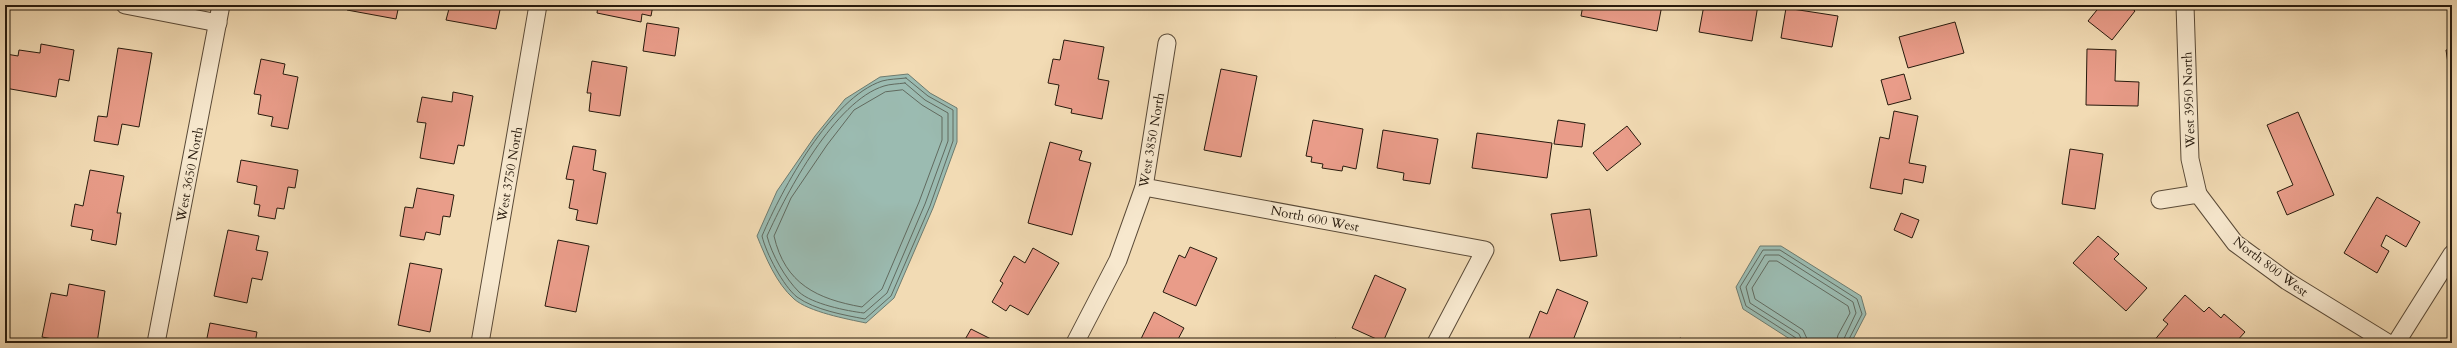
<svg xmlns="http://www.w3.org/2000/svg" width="2457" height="348" font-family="Cardo,serif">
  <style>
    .water { fill: #9bbbb1; stroke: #6d7b6f }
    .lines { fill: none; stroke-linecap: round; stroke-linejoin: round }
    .shore { stroke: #616a5f; stroke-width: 1 }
    .building { fill: #e99c89; stroke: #271a0d }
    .minor-casing { stroke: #5a4a37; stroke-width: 19 }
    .minor { stroke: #f7e8ce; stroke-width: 17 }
    .labels { text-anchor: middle; stroke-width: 3.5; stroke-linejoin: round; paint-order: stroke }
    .street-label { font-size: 13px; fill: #271a0d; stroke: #f7e8ce }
  </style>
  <rect width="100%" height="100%" fill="#f2dbb4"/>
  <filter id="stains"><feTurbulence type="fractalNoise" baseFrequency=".005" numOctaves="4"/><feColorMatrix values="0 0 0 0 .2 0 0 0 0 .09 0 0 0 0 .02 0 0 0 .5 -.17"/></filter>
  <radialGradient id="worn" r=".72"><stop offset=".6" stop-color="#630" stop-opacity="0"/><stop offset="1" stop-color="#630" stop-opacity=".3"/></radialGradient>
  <g class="water">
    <path d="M908,74L930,93L957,108V142L933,208L894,298L866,323C847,319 809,312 794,299C776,283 766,258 757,236L777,191L815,136L845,99L880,77Z"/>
    <path d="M1760,246H1781L1861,296L1866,314L1851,343H1796L1743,309L1736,287Z"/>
  </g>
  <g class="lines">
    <g class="shore">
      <path d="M906,78L928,96L953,110V141L930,206L891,296L865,319C844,315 815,310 797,297C783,286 766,253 762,236C782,189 831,98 882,81C889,79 898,79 906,78Z"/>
      <path d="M905,83L925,100L948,113V141L925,204L887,293L864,313C847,311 812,304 799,292C785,278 772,255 767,236C787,192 835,101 884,86C890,84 898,84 905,83Z"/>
      <path d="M903,90L922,105L942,117V140L919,202L882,289L862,307C817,299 785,284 774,236L791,198L827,145L854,110L885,92Z"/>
      <path d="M1798,343L1796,338L1746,306L1740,287L1763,250H1780L1857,299L1862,314L1847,343"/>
      <path d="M1803,343L1799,334L1750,303L1746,287L1765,255H1779L1853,302L1856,313L1842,343"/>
      <path d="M1809,343L1803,330L1755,299L1752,288L1769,261H1777L1848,306L1850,313L1838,335L1836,343"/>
    </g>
  </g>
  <g class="building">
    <path d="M348,5H399L396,19L347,10Z"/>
    <path d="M450,5H501L496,29L446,20Z"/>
    <path d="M598,5H653L651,16L642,14L641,22L597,13Z"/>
    <path d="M1583,5H1662L1657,31L1581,16Z"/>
    <path d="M1704,5L1735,7V5H1758L1752,41L1699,32Z"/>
    <path d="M2101,5H2128L2135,11L2112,40L2088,21Z"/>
    <path d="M1786,8L1838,16L1832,47L1781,38Z"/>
    <path d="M1955,22L1964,53L1908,68L1899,37Z"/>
    <path d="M647,23L679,28L675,56L643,51Z"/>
    <path d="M1064,40L1104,47L1098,79L1109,81L1102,119L1071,113L1072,109L1055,105L1059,85L1048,83L1053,59L1060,60Z"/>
    <path d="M41,44L74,50L69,81L59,79L56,97L5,88L6,54L18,56L19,50L40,53Z"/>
    <path d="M118,48L152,53L139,127L122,124L118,145L94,141L98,116L107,117Z"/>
    <path d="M2087,49L2116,50L2115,81L2139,82L2138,106L2086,105Z"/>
    <path d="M2452,49V90L2446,50Z"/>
    <path d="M261,59L285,64L283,74L298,77L288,129L271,126L273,117L258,114L261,95L254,94Z"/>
    <path d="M592,61L627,67L620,116L589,111L591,93H587Z"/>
    <path d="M1221,69L1257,76L1241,157L1204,150Z"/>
    <path d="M1904,74L1911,99L1888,105L1881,80Z"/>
    <path d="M453,92L473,96L464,146L458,145L454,164L420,158L426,123L417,122L422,97L452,102Z"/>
    <path d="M1894,111L1918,116L1909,163L1926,166L1923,183L1904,179L1902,194L1870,188L1880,137L1889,139Z"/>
    <path d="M2298,112L2334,195L2287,215L2277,192L2293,185L2267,125Z"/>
    <path d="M1313,120L1363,129L1356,169L1343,166L1342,171L1322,168L1323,164L1311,162L1312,157L1306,156Z"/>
    <path d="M1558,120L1585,124L1582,147L1554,144Z"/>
    <path d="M1627,126L1641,144L1607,171L1593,153Z"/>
    <path d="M1383,130L1438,139L1430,184L1403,180L1404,173L1377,168Z"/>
    <path d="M1477,133L1552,143L1547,178L1472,168Z"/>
    <path d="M1050,142L1082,151L1079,160L1091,163L1072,235L1028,223Z"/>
    <path d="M573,146L596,150L593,170L606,173L597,224L576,220L578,210L569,208L574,180L566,179Z"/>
    <path d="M2070,149L2103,154L2095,209L2062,204Z"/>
    <path d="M241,160L298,170L295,188L288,187L284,209L277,208L275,219L258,216L260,205L254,204L257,186L237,182Z"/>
    <path d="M90,170L124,176L117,213H121L116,245L91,240L93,230L71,226L75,204L83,206Z"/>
    <path d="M417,188L454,195L450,217L443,216L440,235L426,232L424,240L400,236L405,207L413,208Z"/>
    <path d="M2377,197L2420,222L2406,247L2386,235L2381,246L2389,251L2377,273L2344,253Z"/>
    <path d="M1590,209L1597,256L1560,261L1551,214Z"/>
    <path d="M1901,213L1919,220L1912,238L1894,230Z"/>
    <path d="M228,230L259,236L256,250L268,252L262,280L252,278L247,303L214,296Z"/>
    <path d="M2098,236L2119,254L2114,259L2147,288L2126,311L2073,263Z"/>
    <path d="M558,240L589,246L576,312L545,306Z"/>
    <path d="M1190,247L1217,258L1196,306L1163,292L1179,255L1185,258Z"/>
    <path d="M1033,248L1059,263L1028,315L1010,305L1006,311L992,302L1003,283L1000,281L1014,256L1025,263Z"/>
    <path d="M410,263L442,269L430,332L398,325Z"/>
    <path d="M1375,275L1406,289L1383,342L1352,328Z"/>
    <path d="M69,284L105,291L97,343H74L42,337L51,293L67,296Z"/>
    <path d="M1557,289L1588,302L1572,343H1534L1528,341L1540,311L1547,314Z"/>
    <path d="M2185,295L2204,312L2209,307L2221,318L2224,314L2245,332L2235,343H2152L2168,324L2163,320Z"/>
    <path d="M1154,312L1184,328L1176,343H1139Z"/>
    <path d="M210,323L257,332L255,343H206Z"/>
    <path d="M971,329L999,343H963Z"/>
    <path d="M1335,338L1344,343H1332Z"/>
    <path d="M1681,338L1683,343H1664Z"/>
  </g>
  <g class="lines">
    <defs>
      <g id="minor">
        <path d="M125,5L218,23"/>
        <path d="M2185,5L2190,159L2198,194"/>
        <path d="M1144,187L1485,250L1436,343"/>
        <path d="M2160,200L2198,194L2235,243L2287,281L2388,343"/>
        <path d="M156,343L221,5"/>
        <path d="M480,343L538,5"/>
        <path d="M1075,343L1118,260L1144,187L1167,43"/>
        <path d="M2396,343L2452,254"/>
      </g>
    </defs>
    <use href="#minor" class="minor-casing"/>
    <use href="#minor" class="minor"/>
  </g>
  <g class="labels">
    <g class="street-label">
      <text transform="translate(2188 100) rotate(-92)" y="5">West 3950 North</text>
      <text transform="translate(1151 140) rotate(-80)" y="5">West 3850 North</text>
      <text transform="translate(189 174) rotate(-79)" y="5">West 3650 North</text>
      <text transform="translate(509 174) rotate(-80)" y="5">West 3750 North</text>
      <text transform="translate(1315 218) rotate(11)" y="5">North 600 West</text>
      <text transform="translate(2271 266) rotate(37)" y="5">North 800 West</text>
    </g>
  </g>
  <rect width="2457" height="348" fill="none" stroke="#f2dbb4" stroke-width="20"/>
  <rect x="6" y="6" width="2445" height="336" fill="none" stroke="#271a0d" stroke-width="2"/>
  <rect x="10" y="10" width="2437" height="328" fill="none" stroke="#271a0d"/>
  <rect width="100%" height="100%" filter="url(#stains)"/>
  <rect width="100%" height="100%" fill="url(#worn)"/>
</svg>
